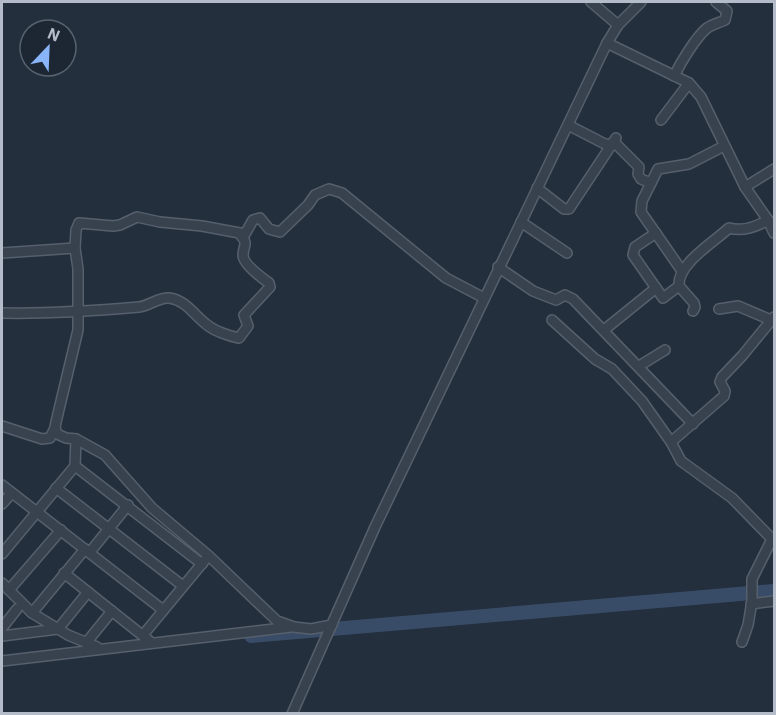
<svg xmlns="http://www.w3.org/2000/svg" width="776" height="715" font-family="'IBM Plex Sans',sans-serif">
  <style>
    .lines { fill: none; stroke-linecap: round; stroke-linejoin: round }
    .river { stroke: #394c67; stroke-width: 14 }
    .minor-casing { stroke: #565f6c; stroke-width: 12 }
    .minor { stroke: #38414e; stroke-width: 9 }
  </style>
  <rect width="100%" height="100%" fill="#242f3e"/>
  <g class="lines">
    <path class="river" d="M251,636L774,591"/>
    <defs>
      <g id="minor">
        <path d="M591,2L618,25"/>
        <path d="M607,43L689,83L701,97L745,187L768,220L774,233"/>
        <path d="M674,76C681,62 696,37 707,28C713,24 719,23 725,20L727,11L716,2"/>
        <path d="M661,120L689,83"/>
        <path d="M568,125L605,144L617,145L639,167L638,174L641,179L651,183"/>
        <path d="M745,187L774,169"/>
        <path d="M537,188L564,209H569L616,138"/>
        <path d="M521,222L567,253"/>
        <path d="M656,233L635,247L633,255L663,298L679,286C677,264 714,242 729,228C743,232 756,227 768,220"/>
        <path d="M75,248L76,230L79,223L113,226L120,225L137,217L160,222L202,226L245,234L253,220L260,218L269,229L280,232L308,205L315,195L329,189L342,193L446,278L484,298"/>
        <path d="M2,253L75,248L78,269V330L56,422L55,428L57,434L66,438L76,439L105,455L152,508L209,556L277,621L294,627L311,629L332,625"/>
        <path d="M498,267L533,291L556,300L565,295L573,299L693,424"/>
        <path d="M682,271L641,212L642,201L658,169L689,164L724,146"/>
        <path d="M679,286L694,303L695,307L693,311"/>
        <path d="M719,309L738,306L771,320"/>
        <path d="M2,313C49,314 92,311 139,307C149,306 159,297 169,298C186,300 194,315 206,324C214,331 229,336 239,338L248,326L244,315L270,287L269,283C262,278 243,264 243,255C244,242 249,245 239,233"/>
        <path d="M552,320L595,359L612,369L642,401L671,442"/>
        <path d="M604,330L656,288"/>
        <path d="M639,366L665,350"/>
        <path d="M2,426L42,439L50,438L55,428"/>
        <path d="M76,439L75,466L202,564"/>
        <path d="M2,485L163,610"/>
        <path d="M56,488L183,586"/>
        <path d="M2,504L12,493"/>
        <path d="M90,552L128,505"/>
        <path d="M2,554L75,466"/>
        <path d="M64,573L152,643"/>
        <path d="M2,583L32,613L68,635L97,647"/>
        <path d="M9,590L61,530"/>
        <path d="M751,604L774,601"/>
        <path d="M32,613L85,549"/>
        <path d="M2,628L17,609"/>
        <path d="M143,635L205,560"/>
        <path d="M2,636L58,629L88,592"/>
        <path d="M742,642L748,625L752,601V579L772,539L732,498L681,461L671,442L724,396L725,391L720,382L722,377L742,356L774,317"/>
        <path d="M86,643L112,611"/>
        <path d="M2,661L291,627"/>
        <path d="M292,714L375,527L607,43L618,25L641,2"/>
      </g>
    </defs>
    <use href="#minor" class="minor-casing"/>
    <use href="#minor" class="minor"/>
  </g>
  <rect width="776" height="715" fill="none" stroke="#b4bcc9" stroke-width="6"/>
  <g transform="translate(48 48) rotate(23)"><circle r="28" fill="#1d2633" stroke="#59626f" stroke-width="1.5"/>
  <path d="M0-4.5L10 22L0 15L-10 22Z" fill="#8ab4f8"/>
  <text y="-9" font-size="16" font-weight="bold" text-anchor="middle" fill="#b4bcc9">N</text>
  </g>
</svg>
